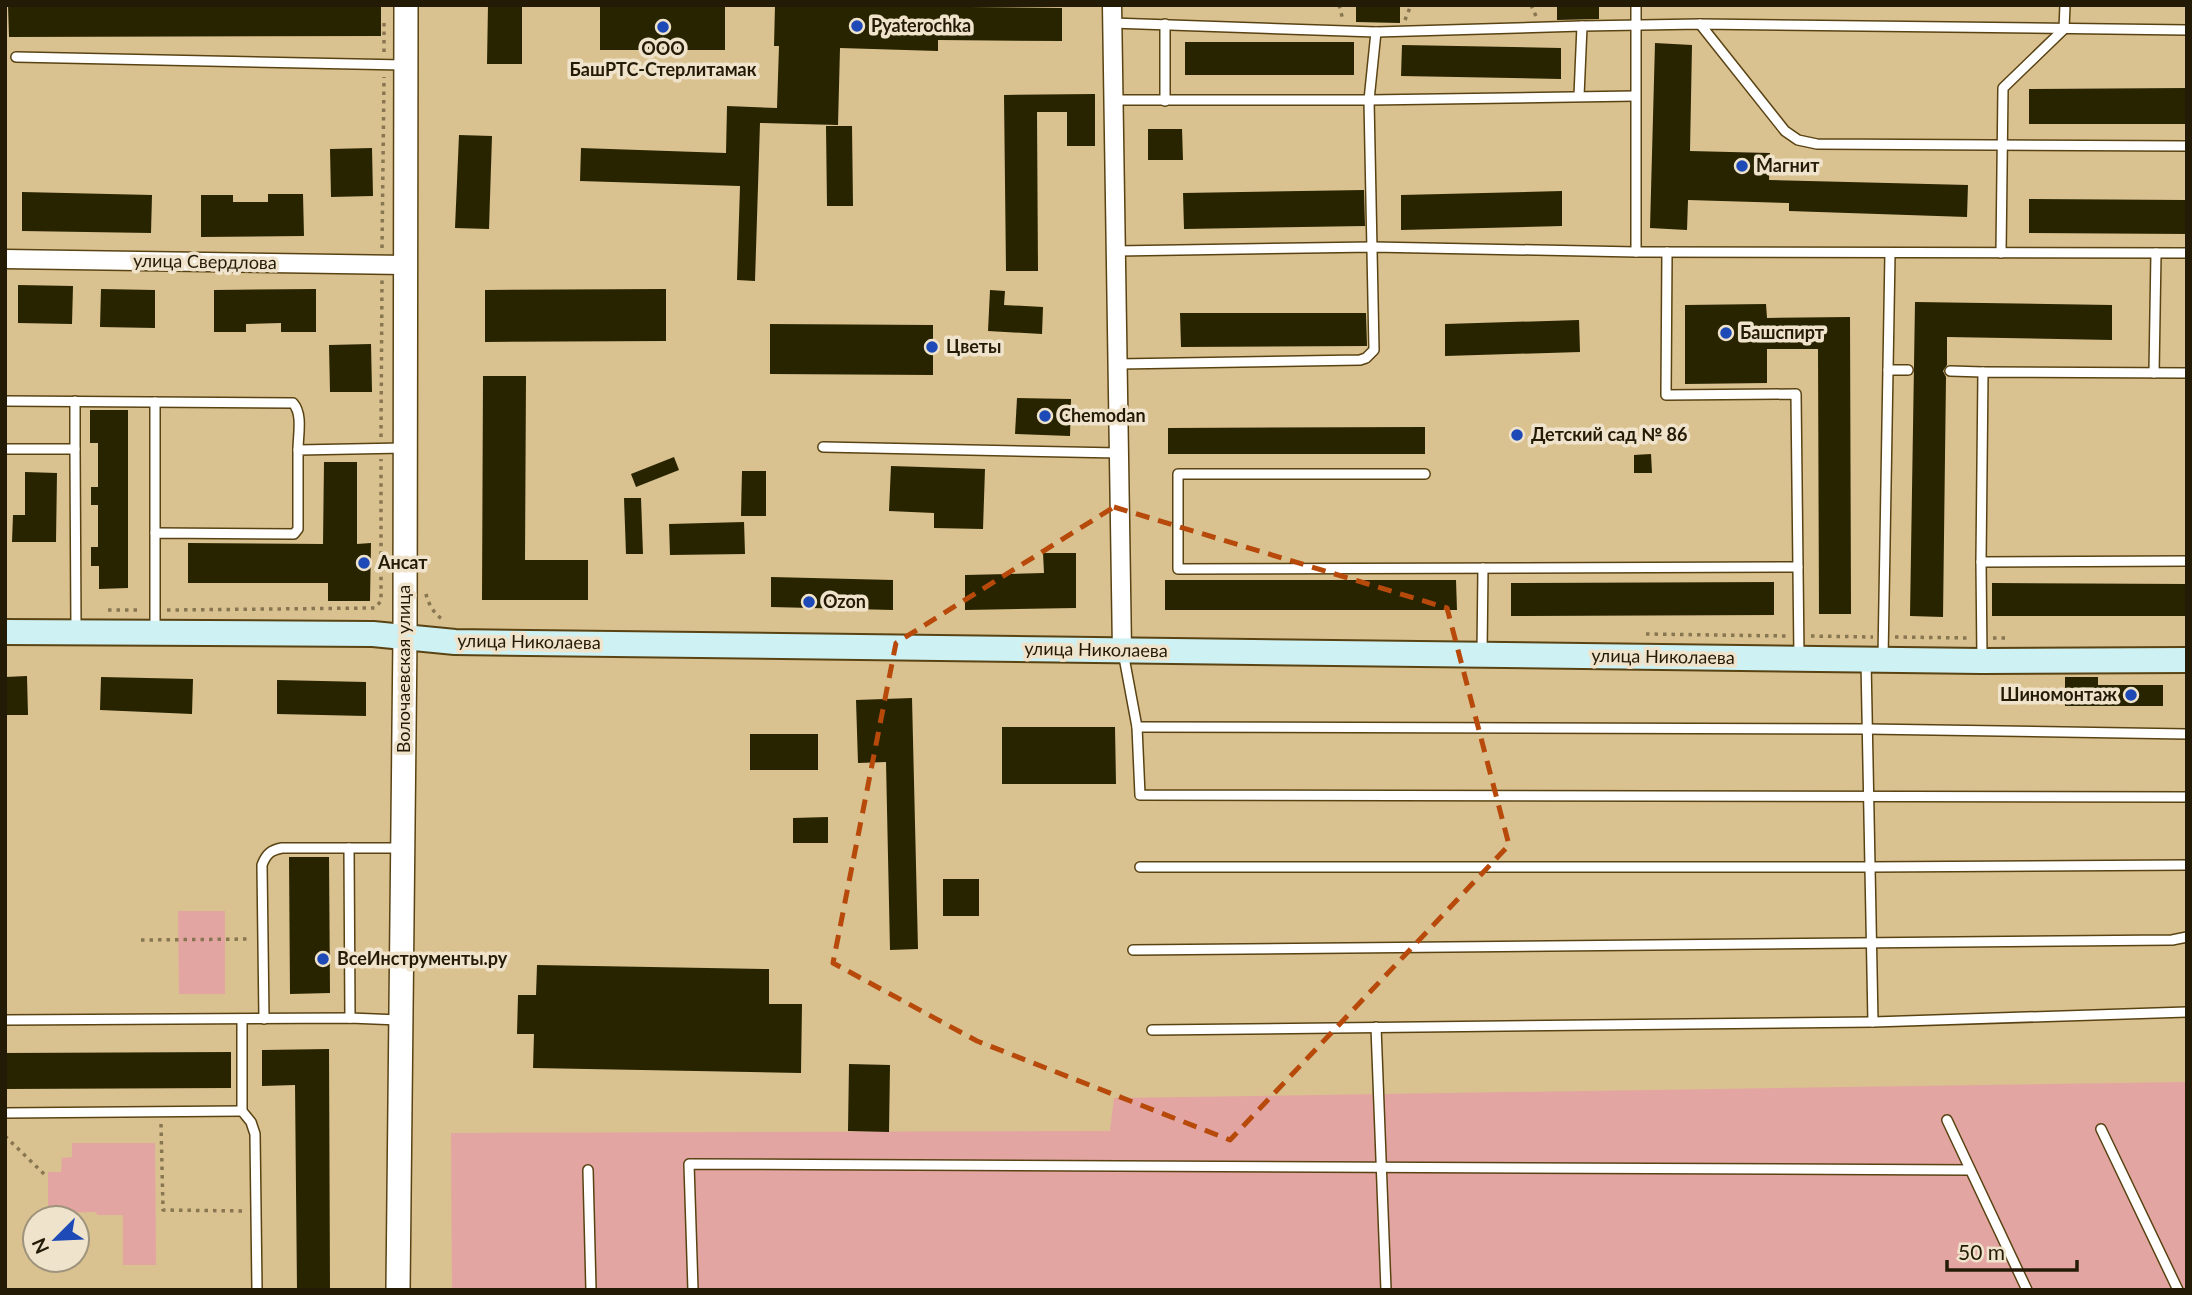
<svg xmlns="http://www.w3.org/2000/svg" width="2192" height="1295" font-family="Lato,sans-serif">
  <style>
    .green { fill: #e3a5a1 }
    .building { fill: #282400 }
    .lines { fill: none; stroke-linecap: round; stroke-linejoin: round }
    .service-casing { stroke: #594313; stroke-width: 12 }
    .minor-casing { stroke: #594313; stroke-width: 21 }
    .tertiary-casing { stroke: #594313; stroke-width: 26 }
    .secondary-casing { stroke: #594313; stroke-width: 28 }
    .path { stroke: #887652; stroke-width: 3.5; stroke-dasharray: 3.5 5; stroke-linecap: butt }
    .service { stroke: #fff; stroke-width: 9 }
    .minor { stroke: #fff; stroke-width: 18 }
    .tertiary { stroke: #fff; stroke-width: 23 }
    .secondary { stroke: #cef1f4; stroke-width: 24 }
    .marked { fill: none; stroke: #b74a0b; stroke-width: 5; stroke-dasharray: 14 9; stroke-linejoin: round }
    .poi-dot { fill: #1d4ab7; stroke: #f0e3cb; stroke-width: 2.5 }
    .labels { text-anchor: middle; stroke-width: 7; stroke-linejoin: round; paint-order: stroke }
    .poi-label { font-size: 18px; font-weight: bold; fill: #241b07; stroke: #f0e3cb; text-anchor: start }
    .street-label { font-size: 18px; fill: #241b07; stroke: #f0e3cb }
  </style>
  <rect width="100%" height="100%" fill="#dac190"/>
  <g class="green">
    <path d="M178,911H225V994H179Z"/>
    <path d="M2187,1082V1290H452L451,1133L1110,1131L1114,1098Z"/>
    <path d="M72,1143H155L156,1265H123V1215H97L96,1212L48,1213V1172H61L62,1158L72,1157Z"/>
  </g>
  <g class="building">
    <path d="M8,5H381V36L9,37Z"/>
    <path d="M488,5H522V64H487Z"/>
    <rect x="600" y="5" width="125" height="45"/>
    <path d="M775,5L1062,8V41L938,40V51L840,48L838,125L760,123L755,281L737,280L740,186L580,181L581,148L726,153L727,106L777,108L779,46H774Z"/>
    <path d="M1356,5H1400V23L1356,22Z"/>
    <path d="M1557,5H1599V19L1557,20Z"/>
    <rect x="1185" y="42" width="169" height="33"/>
    <path d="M1655,43L1692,45L1690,151L1770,153L1769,180L1968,185L1967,217L1789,211V203L1688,200L1687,230L1650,228Z"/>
    <path d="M1402,45L1561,48V79L1401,76Z"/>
    <path d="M2187,88V124H2029V89Z"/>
    <path d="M1095,94V146H1067V112H1037L1038,271H1006L1004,95Z"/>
    <path d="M826,126H852L853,206H827Z"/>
    <path d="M1148,129H1182L1183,160H1148Z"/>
    <path d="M459,135L492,136L489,229L455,228Z"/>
    <path d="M372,148L373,196L331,197L330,149Z"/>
    <path d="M1364,190L1365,226L1184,229L1183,193Z"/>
    <path d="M1562,191V226L1401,230V195Z"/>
    <path d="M22,192L152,195L151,233L22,231Z"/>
    <path d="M268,194H303L304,236L201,237V195H233V202H268Z"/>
    <path d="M2029,199L2187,200V234L2029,233Z"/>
    <path d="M18,285L73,286L72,324L18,323Z"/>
    <path d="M101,289L155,290V328L100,327Z"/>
    <path d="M316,289V332H281V323L246,324V332H214V290Z"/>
    <path d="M666,289V341L485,342V290Z"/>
    <path d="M990,290L1005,291L1004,305L1043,307L1042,334L988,331Z"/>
    <path d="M1915,302L2112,305V340L1947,337V365L1943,371L1946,377L1943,617L1910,616Z"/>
    <path d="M1766,304L1767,318L1850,317L1851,614H1819L1818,349H1767V383L1685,384V305Z"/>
    <path d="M1180,313H1366L1367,346L1181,347Z"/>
    <path d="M1579,320L1580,352L1445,356V324Z"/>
    <path d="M770,324L933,325V375L770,374Z"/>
    <path d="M371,344L372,392H330L329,345Z"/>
    <path d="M483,376H526L525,560H588V600H482Z"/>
    <path d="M1017,398L1071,399L1070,436L1015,434Z"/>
    <path d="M90,410H128V588L99,589V566H91V547H98V505H91V487H98V443H90Z"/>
    <path d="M1425,427V454H1168V428Z"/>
    <path d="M1651,454L1652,473H1634V455Z"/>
    <path d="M674,457L679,470L636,487L631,474Z"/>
    <path d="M324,462H357V544L371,543L370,601H328V583H188V543L323,544Z"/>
    <path d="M891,466L985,469L983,529L934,528V513L889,511Z"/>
    <path d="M742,471H766V516H741Z"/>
    <path d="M25,472L57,473L56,542H12L13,515H25Z"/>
    <path d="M624,498H641L643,554H626Z"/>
    <path d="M744,522L745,554L670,555L669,524Z"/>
    <path d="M1043,553H1076V608L965,610V575L1044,573Z"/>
    <path d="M771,577L893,580V610L771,607Z"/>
    <path d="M1165,580H1456L1457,610H1165Z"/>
    <path d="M1774,582V615L1511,616V583Z"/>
    <path d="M1992,583L2187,584V616H1992Z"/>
    <path d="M27,676L28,715H5V677Z"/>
    <path d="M101,677L193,679L192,714L100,710Z"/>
    <path d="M2065,677H2098V685H2163V706H2065Z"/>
    <path d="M277,680L366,682V716L277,714Z"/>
    <path d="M912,698L918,949L890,950L886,762L858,763L856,700Z"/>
    <path d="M1002,727H1115L1116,784H1002Z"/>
    <rect x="750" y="734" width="68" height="36"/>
    <path d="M828,817V843H793V818Z"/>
    <path d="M289,857H329L330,993L290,994Z"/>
    <rect x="943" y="879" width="36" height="37"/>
    <path d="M537,965L769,969V1004H802L801,1073L533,1068L534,1034H517L518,995H536Z"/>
    <path d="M329,1049L330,1290H297L295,1085L262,1086V1050Z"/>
    <path d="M231,1052V1088L5,1089V1053Z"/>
    <path d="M849,1064L890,1065L889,1132L848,1131Z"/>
  </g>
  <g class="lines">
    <defs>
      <g id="service">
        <path d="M1636,5V252"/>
        <path d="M1112,23L1376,32L1582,26"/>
        <path d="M1700,24L1785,131L1798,140L1817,144L2187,146"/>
        <path d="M16,57L404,65"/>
        <path d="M1579,96L1582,26L1700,24L2187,30"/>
        <path d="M1113,100H1369L1635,96"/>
        <path d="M1165,101V24"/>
        <path d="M1116,251L1373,247L1636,252L2187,253"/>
        <path d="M1667,252L1666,395L1796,394L1799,657"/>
        <path d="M2001,253L2003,88L2064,29L2065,5"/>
        <path d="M1118,364L1360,360L1366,358L1374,350L1369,100L1376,32"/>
        <path d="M1888,370H1908"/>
        <path d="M1950,371L1983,372"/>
        <path d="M2154,373L2156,253"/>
        <path d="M2187,373L1983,372L1981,562L2187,561"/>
        <path d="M5,401L293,403C303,414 298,435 298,450"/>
        <path d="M823,447L1119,453"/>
        <path d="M5,449H75L76,629"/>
        <path d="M75,449V401"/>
        <path d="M1425,474H1178V569L1798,567"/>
        <path d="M155,533V402"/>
        <path d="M1981,562L1982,658"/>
        <path d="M155,630V533L294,534L298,529V450L404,448"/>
        <path d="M1123,652L1137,727L1140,795L2187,797"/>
        <path d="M1482,653L1483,568"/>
        <path d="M1883,658L1890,253"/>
        <path d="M1866,661L1873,1022"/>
        <path d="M1137,727L1867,729L2187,734"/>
        <path d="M349,848L350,1018"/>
        <path d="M1140,867H1870L2187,865"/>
        <path d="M1133,950L2172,940L2187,937"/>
        <path d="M242,1019V1111L251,1122L255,1134L257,1290"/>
        <path d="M264,1019L262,865C266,854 271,850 282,848H402"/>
        <path d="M5,1020L350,1018L399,1020"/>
        <path d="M1376,1027L1386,1290"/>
        <path d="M1152,1030L1873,1022L2187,1012"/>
        <path d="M5,1113L242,1111"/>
        <path d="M1947,1120L2027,1290"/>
        <path d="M2101,1129L2178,1290"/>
        <path d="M588,1170L591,1290"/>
        <path d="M693,1290L689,1164L1970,1170"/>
      </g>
      <g id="minor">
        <path d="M1112,5L1122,651"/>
        <path d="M5,259L405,265"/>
      </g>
      <path id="tertiary" d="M398,1290L405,637L406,5"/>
      <path id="secondary" d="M5,632L373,634L455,642L1982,661L2187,660"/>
    </defs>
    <use href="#service" class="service-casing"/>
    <use href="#minor" class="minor-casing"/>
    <use href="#tertiary" class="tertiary-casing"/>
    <use href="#secondary" class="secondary-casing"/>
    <g class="path">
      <path d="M1339,5L1343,20"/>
      <path d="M1531,5L1536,16"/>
      <path d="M1405,20L1411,5"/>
      <path d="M384,52V21"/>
      <path d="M382,248L384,77"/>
      <path d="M381,437L382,280"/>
      <path d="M426,594C428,603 434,614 442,619"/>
      <path d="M108,610H142"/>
      <path d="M167,610L375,608L381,601V459"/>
      <path d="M1646,634L1786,636"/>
      <path d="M1811,636L1873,637"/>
      <path d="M1895,637L1971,638"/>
      <path d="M1993,638H2010"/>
      <path d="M141,940L250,939"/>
      <path d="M161,1124L163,1210L244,1211"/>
      <path d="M5,1136L44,1174"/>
    </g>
    <use href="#service" class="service"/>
    <use href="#minor" class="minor"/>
    <use href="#tertiary" class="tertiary"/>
    <use href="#secondary" class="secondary"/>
  </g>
  <path class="marked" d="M1114,507L1447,608L1509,845L1230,1140L977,1041L833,963L896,643Z"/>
  <g class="poi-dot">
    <circle cx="857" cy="26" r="7"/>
    <circle cx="663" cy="27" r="7"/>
    <circle cx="1742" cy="166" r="7"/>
    <circle cx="1726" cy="333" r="7"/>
    <circle cx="932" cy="347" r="7"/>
    <circle cx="1045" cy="416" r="7"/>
    <circle cx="1517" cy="435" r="7"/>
    <circle cx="364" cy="563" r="7"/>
    <circle cx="809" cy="602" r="7"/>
    <circle cx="2131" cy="695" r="7"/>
    <circle cx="323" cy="959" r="7"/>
  </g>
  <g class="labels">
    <g class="poi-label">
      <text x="871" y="32">Pyaterochka</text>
      <text x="663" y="55" text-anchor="middle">ООО<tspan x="663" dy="21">БашРТС-Стерлитамак</tspan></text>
      <text x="1756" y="172">Магнит</text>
      <text x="1740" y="339">Башспирт</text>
      <text x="946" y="353">Цветы</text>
      <text x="1059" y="422">Chemodan</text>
      <text x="1531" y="441">Детский сад № 86</text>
      <text x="378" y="569">Ансат</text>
      <text x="823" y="608">Ozon</text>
      <text x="2117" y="701" text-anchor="end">Шиномонтаж</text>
      <text x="337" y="965">ВсеИнструменты.ру</text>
    </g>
    <g class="street-label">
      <text transform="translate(205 262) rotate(1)" y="6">улица Свердлова</text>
      <text transform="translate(529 642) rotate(1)" y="6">улица Николаева</text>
      <text transform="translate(1096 650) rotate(1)" y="6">улица Николаева</text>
      <text transform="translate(1663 657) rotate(1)" y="6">улица Николаева</text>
      <text transform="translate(404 669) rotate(-90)" y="6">Волочаевская улица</text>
    </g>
  </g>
  <rect width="2192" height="1295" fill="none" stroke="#241b07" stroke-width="14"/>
  <g transform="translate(56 1239) rotate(246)"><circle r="33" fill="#f0e3cb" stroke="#9e937d" stroke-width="2"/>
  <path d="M0-5L12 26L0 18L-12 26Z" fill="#1d4ab7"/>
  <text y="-10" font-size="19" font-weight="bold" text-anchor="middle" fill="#241b07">N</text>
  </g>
  <path d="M1947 1260v10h130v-10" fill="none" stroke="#241b07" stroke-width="3.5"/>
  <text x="1958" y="1260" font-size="21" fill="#241b07" stroke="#f0e3cb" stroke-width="5" paint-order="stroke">50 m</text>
</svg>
